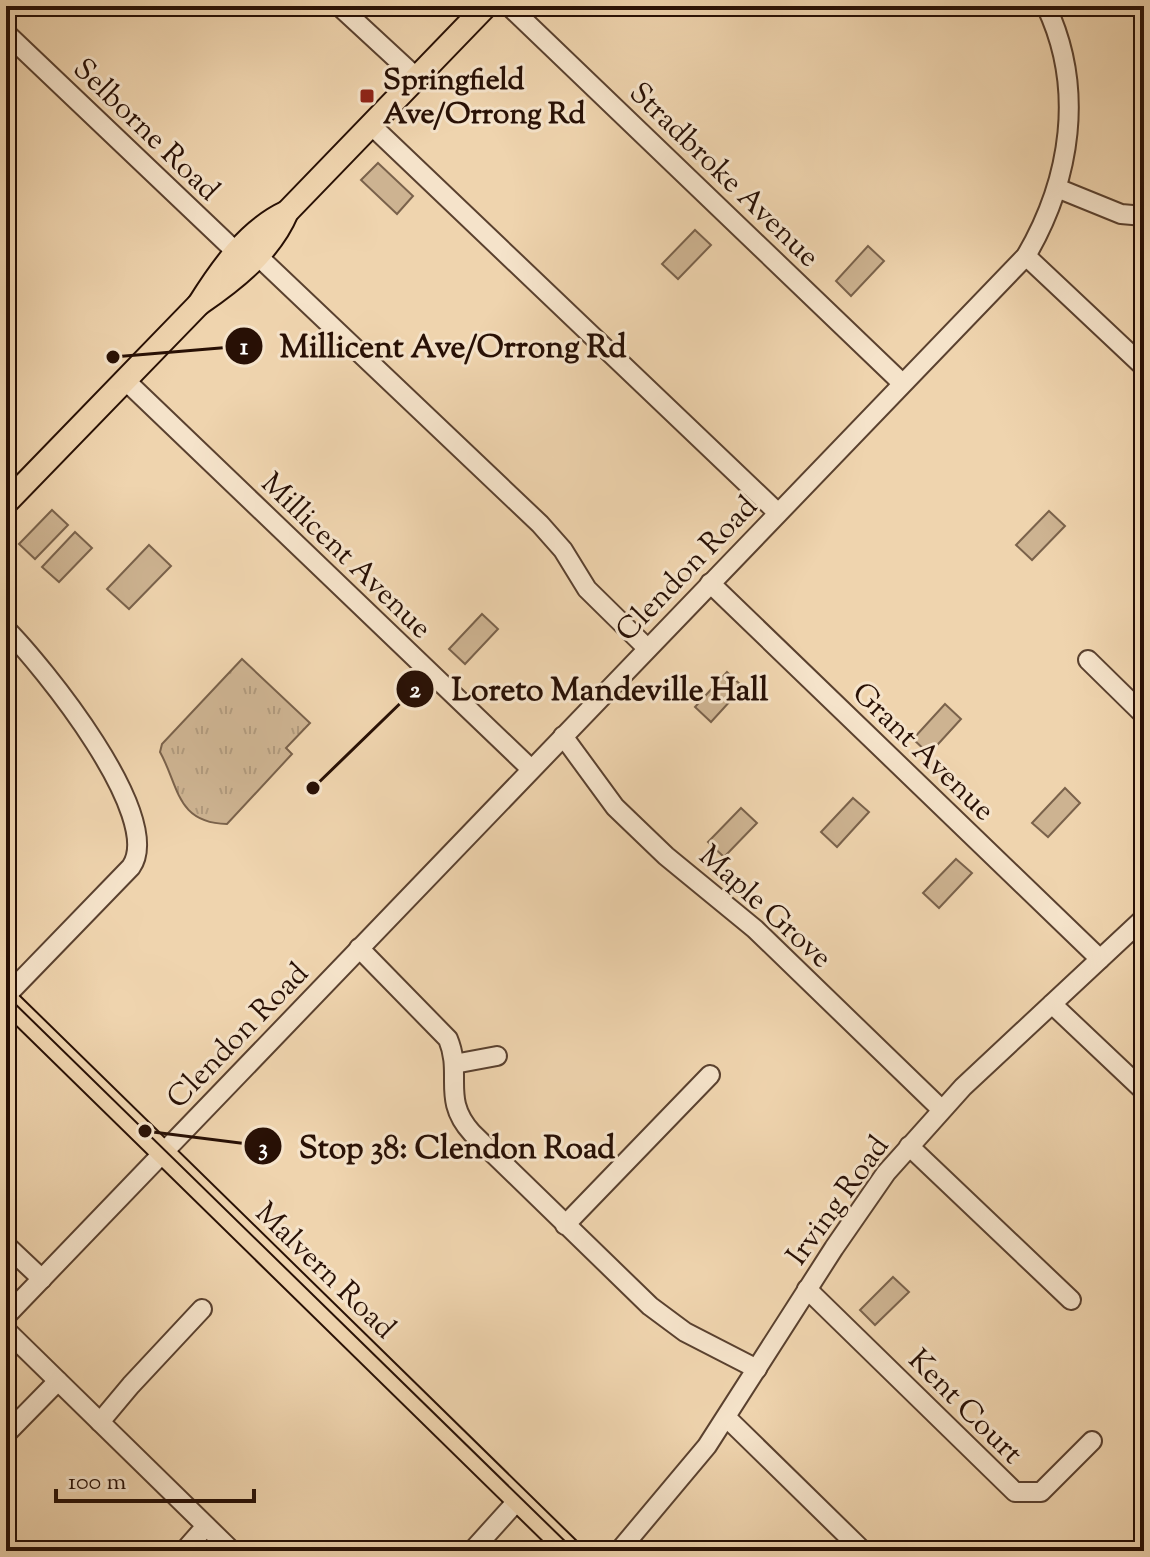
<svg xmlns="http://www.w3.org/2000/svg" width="1150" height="1557" font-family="'Sorts Mill Goudy',serif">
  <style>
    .park { fill: url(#park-tufts); stroke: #7a624b; stroke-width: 2 }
    .pitch { fill: #cdb391; stroke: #7a624b; stroke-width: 2 }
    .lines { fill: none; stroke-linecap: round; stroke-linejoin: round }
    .minor-casing { stroke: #5a412f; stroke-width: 22 }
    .major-casing { stroke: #281005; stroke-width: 26 }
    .minor { stroke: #f5e3ca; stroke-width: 18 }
    .major { stroke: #efd4ae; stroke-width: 22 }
    .tram { stroke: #281005; stroke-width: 2 }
    .poi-dot { fill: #8f2418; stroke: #f5e3ca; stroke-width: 3 }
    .labels { text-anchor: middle; stroke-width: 6; stroke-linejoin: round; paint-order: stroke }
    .poi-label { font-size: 30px; font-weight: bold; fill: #281005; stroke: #f5e3ca; text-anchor: start }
    .street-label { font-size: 30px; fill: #281005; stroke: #f5e3ca }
    .leader { fill: none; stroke: #281005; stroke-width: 3 }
    .callout-dot { fill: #281005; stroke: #f5e3ca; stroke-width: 3 }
    .mark-label { font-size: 24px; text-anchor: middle; font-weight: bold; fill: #fff }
    .callout-label { font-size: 32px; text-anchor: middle; font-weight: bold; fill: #281005; stroke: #f5e3ca; stroke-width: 6; stroke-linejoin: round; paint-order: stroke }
  </style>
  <defs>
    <pattern id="park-tufts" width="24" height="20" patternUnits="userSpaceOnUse" patternTransform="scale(2)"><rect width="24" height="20" fill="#cdb391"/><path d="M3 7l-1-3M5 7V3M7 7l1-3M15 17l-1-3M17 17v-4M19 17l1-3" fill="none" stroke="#b0997c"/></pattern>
  </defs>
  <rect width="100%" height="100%" fill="#efd4ae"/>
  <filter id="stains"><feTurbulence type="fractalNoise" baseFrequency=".0025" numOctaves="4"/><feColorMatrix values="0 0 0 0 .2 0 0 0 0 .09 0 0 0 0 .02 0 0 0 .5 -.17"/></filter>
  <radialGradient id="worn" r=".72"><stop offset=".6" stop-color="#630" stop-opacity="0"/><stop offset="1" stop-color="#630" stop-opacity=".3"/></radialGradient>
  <path class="park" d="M242,659L310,723L286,748L292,754L227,824C176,823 179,786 160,752L162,744Z"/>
  <g class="pitch">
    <path d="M378,163L413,196L397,214L361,180Z"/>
    <path d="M695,230L711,245L678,279L662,264Z"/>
    <path d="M868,246L884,261L851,296L836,281Z"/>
    <path d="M52,510L68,525L35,559L19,544Z"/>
    <path d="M1049,511L1065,526L1032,560L1016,545Z"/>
    <path d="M75,532L92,548L59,582L42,567Z"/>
    <path d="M149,545L171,566L129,609L107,589Z"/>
    <path d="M482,614L498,629L465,664L449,649Z"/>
    <path d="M727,672L743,687L711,722L695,707Z"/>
    <path d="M945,704L961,719L929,754L913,739Z"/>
    <path d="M1065,788L1080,803L1048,837L1032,823Z"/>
    <path d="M853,798L869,812L837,847L821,832Z"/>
    <path d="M741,808L757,823L724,857L708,842Z"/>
    <path d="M956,859L972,873L939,908L923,893Z"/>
    <path d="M893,1277L909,1292L875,1325L860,1310Z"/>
  </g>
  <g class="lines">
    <defs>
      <g id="minor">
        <path d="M339,6L417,78"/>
        <path d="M509,6L902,383"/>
        <path d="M6,33L232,248L262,260L540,524L563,550L587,589L647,648"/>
        <path d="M371,125L778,513"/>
        <path d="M1057,188L1121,214L1144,216"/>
        <path d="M1026,256L1144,367"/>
        <path d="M125,380L531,769"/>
        <path d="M710,583L1100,959"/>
        <path d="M6,629C41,664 166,817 131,867L6,996"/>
        <path d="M1088,660L1144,715"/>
        <path d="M563,736L615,807L666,856L755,929L941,1109"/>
        <path d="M359,948L448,1039C463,1075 441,1099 472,1133L650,1306L685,1332L757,1369"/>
        <path d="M1052,1004L1144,1091"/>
        <path d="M454,1064L497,1056"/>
        <path d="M909,1146L1071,1300"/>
        <path d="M565,1225L710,1075"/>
        <path d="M6,1245L42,1279"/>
        <path d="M807,1289L1015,1492H1041L1092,1441"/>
        <path d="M6,1316L1026,256C1071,179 1085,88 1046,6"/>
        <path d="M6,1330L232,1551"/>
        <path d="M727,1418L863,1551"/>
        <path d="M100,1422L131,1385L202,1309"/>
        <path d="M6,1434L58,1381"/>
        <path d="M184,1551L206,1526"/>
        <path d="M472,1551L518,1500"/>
        <path d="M619,1551L707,1446L834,1248L886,1173L963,1087L1144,918"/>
      </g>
      <g id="major">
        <path d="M199,304C234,280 270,252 287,212L486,6"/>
        <path d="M6,503L199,304C221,269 248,230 287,212"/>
        <path d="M6,999L570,1551"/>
      </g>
    </defs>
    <use href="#minor" class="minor-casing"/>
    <use href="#major" class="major-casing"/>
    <use href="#minor" class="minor"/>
    <use href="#major" class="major"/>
    <path class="tram" d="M6,995L575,1551"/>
  </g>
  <rect class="poi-dot" x="359" y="88" width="16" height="16" rx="4"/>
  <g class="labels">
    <g class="poi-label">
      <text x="383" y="89">Springfield<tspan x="383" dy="34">Ave/Orrong Rd</tspan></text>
    </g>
    <g class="street-label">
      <text transform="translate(147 129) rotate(44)" y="10">Selborne Road</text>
      <text transform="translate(725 174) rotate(44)" y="10">Stradbroke Avenue</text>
      <text transform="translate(347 555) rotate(44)" y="10">Millicent Avenue</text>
      <text transform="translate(686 568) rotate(-46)" y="10">Clendon Road</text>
      <text transform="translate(924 751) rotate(44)" y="10">Grant Avenue</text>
      <text transform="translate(766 906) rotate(42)" y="10">Maple Grove</text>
      <text transform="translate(237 1035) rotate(-46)" y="10">Clendon Road</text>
      <text transform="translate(837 1200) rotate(-54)" y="10">Irving Road</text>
      <text transform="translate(326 1270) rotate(44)" y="10">Malvern Road</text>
      <text transform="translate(966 1406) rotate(45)" y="10">Kent Court</text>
    </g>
  </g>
  <path class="leader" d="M113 357L244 346M313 788L415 689M145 1131L263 1146"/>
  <g class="callout-dot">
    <circle cx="113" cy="357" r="8"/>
    <circle cx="313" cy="788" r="8"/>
    <circle cx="145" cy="1131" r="8"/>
    <circle cx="244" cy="346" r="20"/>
    <circle cx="415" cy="689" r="20"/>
    <circle cx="263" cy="1146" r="20"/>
  </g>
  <g class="mark-label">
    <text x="244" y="354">1</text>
    <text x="415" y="697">2</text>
    <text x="263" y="1155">3</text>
  </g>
  <g class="callout-label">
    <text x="453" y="357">Millicent Ave/Orrong Rd</text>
    <text x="610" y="700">Loreto Mandeville Hall</text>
    <text x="457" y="1158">Stop 38: Clendon Road</text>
  </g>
  <rect width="1150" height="1557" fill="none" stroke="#efd4ae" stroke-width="32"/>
  <rect x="8" y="8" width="1134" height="1541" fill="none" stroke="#281005" stroke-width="4"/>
  <rect x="16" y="16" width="1118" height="1525" fill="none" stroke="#281005" stroke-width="2"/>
  <path d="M56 1489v12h198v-12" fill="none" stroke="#281005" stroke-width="4"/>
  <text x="68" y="1489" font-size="24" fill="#281005" stroke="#f5e3ca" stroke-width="6" paint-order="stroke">100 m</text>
  <rect width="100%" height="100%" filter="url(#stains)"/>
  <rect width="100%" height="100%" fill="url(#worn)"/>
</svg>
